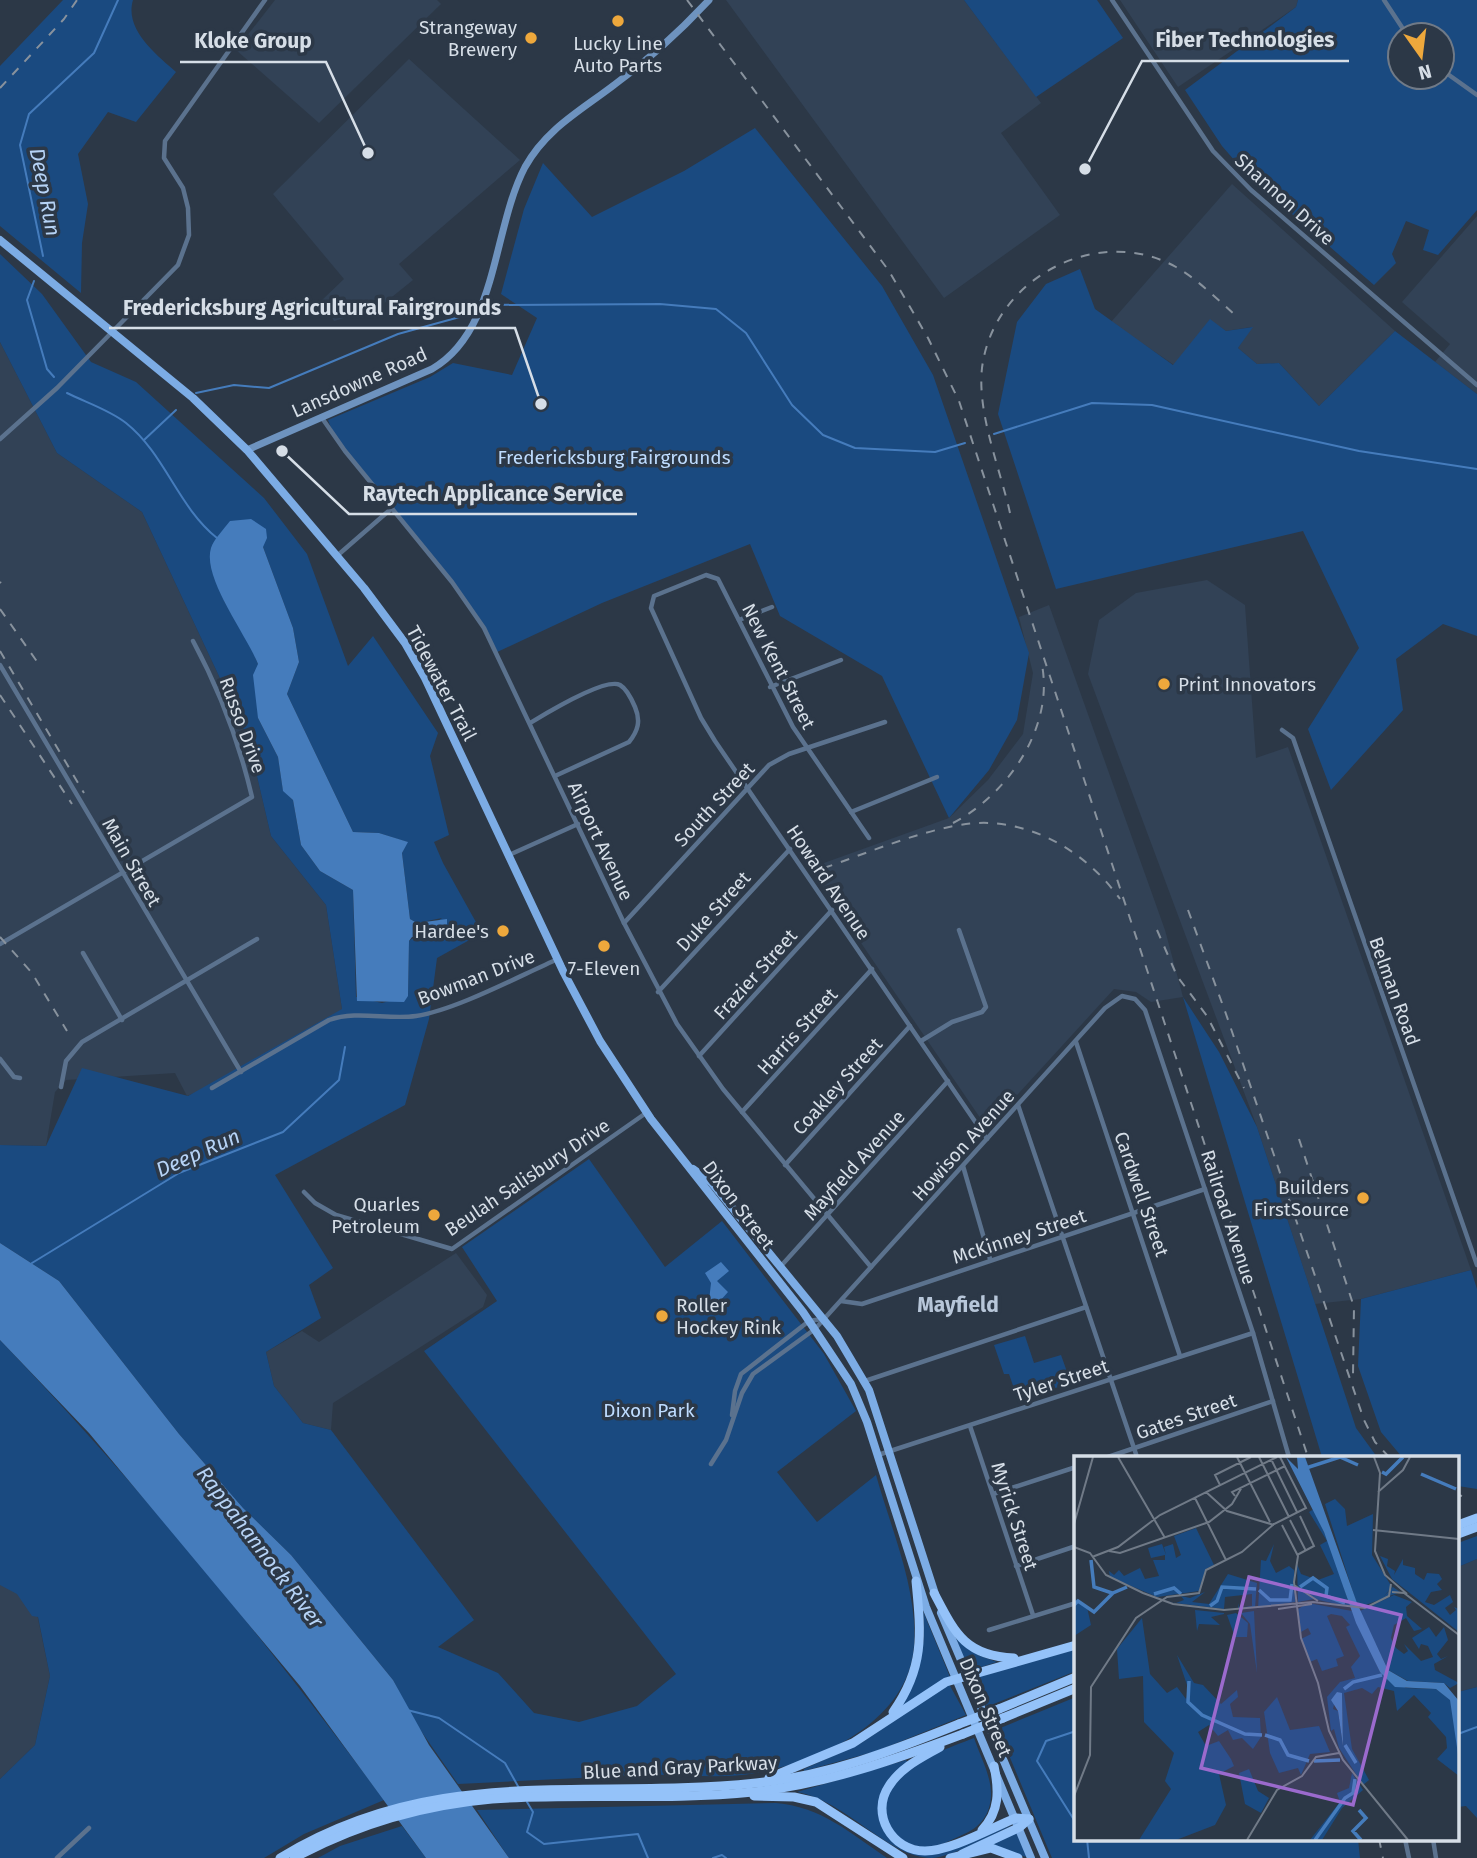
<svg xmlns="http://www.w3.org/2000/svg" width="1477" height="1858" font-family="'Fira Sans',sans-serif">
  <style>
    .built { fill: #324256 }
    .green { fill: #1a4a80; fill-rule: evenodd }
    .water { fill: #457cbc }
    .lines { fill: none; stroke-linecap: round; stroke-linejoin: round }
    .stream { stroke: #457cbc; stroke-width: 2 }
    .street { stroke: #5b728e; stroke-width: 4.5 }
    .secondary { stroke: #6e93bf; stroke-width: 7 }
    .primary { stroke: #7cace5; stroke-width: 8 }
    .highway { stroke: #94c2f9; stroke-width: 9 }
    .rail { stroke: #88929d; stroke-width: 2; stroke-dasharray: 9 9; stroke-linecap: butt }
    .highway-bridge { stroke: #94c2f9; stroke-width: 9 }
    .poi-dot { fill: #eea83c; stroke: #2c3847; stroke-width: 2.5 }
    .labels { text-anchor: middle; stroke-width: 7; stroke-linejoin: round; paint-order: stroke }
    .poi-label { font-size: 19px; fill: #d6dee7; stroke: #2c3847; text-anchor: end }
    .street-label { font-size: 19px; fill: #d6dee7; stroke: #2c3847 }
    .park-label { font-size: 19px; fill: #bedcff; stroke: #2c3847 }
    .water-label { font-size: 21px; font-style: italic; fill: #b6d3f6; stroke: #2c3847 }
    .neighbourhood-label { font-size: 21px; font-weight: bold; fill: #b7c6d9; stroke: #2c3847 }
    .inset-river { fill: none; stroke: #457cbc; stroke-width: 3.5 }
    .inset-road { fill: none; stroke: #707a87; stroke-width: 2 }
    .view { fill: #9b6acd; fill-opacity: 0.15; stroke: #9b6acd; stroke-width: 3.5 }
    .inset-edge { fill: none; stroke: #d6dee7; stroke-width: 3.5 }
    .leader { fill: none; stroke: #d6dee7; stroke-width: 2.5 }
    .callout-dot { fill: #d6dee7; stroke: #2c3847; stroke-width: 2.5 }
    .callout-label { font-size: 21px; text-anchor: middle; font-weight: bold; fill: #d6dee7; stroke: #2c3847; stroke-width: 7; stroke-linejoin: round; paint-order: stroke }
  </style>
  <rect width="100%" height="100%" fill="#2c3847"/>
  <g class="built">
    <path d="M275,0H437L441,4L319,123L236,50Z"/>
    <path d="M726,0H964L1041,103L1001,133L1060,215L944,298Z"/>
    <path d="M1120,0H1298L1296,7L1178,87Z"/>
    <path d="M409,59L520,160L399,264L413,280L377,309L334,321L322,300L344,279L273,194Z"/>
    <path d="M1232,184L1395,331L1319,406L1279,363L1257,364L1238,348L1252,327L1226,331L1210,320L1174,365L1111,322Z"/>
    <path d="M1477,216V394L1435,362L1450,344L1402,302Z"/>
    <path d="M0,342L57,453L142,512L248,738L271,836L326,905L342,1009L327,1036L187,1096L175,1073L66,1080L55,1092L46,1146L0,1145Z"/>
    <path d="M1207,580L1245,605L1256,758L1288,747L1471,1270L1361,1299L1315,1304L1257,1127L1088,674L1099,620L1136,593Z"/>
    <path d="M1049,605L1165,930L1183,997L1151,1002L1136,992L1114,989L987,1128L810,868L949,818L988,780L1023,734L1033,673L1019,617Z"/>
    <path d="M456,1253L487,1295L483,1307L333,1403L331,1430L303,1423L274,1386L266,1352L302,1331L319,1342Z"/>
    <path d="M1477,1559V1687L1458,1692V1567Z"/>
    <path d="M0,1566L31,1585L50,1676L35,1745L0,1779Z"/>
  </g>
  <g class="green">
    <path d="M63,0H133C124,30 157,55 176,72L136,122L108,112L78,154L88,204L82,243L81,293L0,226V66Z"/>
    <path d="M964,0H1097L1123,38L1036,97Z"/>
    <path d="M1298,0H1477V210L1438,255L1423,250L1429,230L1406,221L1392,254L1396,263L1374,285L1248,176L1222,146L1185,90L1296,7ZM1400,35H1442V77H1400Z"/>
    <path d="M755,128L882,286L933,375L1029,653L1017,720L989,770L949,818L882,676L780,616L750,544L602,603L495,653L475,614L335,438L328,420L430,377L453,363L512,375L537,318L501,294L524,209L543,163L592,217L684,171Z"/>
    <path d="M0,254L42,294L91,362L136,382L264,498L307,554L348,666L373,636L438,733L430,756L449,835L434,842L443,863L482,933L437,958L429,1019L405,1105L275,1175L333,1268L309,1285L321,1318L266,1352L274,1386L303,1423L331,1430L474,1620L438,1647L498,1673L534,1713L579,1722L637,1706L676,1674L424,1351L497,1301L462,1247L589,1159L665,1267L722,1221L824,1354L856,1411L777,1472L817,1522L876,1475C891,1529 918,1589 914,1646C909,1720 821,1762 756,1773C719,1780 677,1773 639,1775C579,1778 518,1781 458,1784L414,1721L393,1680L291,1555L243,1508L179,1434L59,1281L0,1243V1145L46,1146L82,1068L188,1096L342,1009L326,905L271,836L248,738L142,512L57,453L0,342ZM230,521L240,522L263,547L293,628L299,662L287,694L353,832L379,833L407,842L402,853L410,919L417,923L442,918L409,941L408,996L382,1003L356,997L353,890L320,871L301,845L293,800L283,790L278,757L258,718V664L248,639L224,601Z"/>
    <path d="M1080,269L1095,309L1173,365L1210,319L1226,331L1253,327L1238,348L1257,364L1279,363L1319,406L1395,331L1477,394V636L1443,624L1396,659L1403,710L1331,790L1308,729L1359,648L1303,531L1056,589L998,414L1017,322L1046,284Z"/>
    <path d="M1183,997L1219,1052L1257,1127L1356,1428L1377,1457H1322Z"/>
    <path d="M1471,1270L1477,1289V1489L1458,1486V1457H1402L1381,1432L1358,1366L1361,1299Z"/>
    <path d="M1025,1336L1034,1363L1061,1355L1071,1383L1018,1400L1009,1374H1004L994,1345Z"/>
    <path d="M0,1340C138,1484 265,1639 384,1800L304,1834L264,1858H0V1779L35,1745L50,1676L38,1617L32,1616L17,1594L0,1585Z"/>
    <path d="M1477,1536V1559L1458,1567V1543Z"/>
    <path d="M923,1611L950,1677L900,1708C918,1676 927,1648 923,1611Z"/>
    <path d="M956,1638L978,1655L997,1662L969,1671Z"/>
    <path d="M1076,1649V1671L986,1707L973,1678Z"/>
    <path d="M949,1684L966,1715L877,1751L804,1771V1769L861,1743Z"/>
    <path d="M1477,1687V1818L1466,1806L1458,1807V1692Z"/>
    <path d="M1076,1697V1839H1358L1360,1858H1052L998,1729Z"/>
    <path d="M974,1738C980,1756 991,1775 991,1794C991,1814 980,1828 962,1835C951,1840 939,1847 927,1847C899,1848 875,1819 889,1792C903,1763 946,1749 974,1738Z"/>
    <path d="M906,1760L908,1763L890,1779L882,1826L920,1855L1013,1825C992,1835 955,1856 932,1858C888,1858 847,1801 797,1792Z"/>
    <path d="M776,1803C822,1807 850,1833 887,1858H509L477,1810Z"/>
    <path d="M402,1826L426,1858H318L340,1846Z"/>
    <path d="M1016,1832L1029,1858L989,1845Z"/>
  </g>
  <g class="water">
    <path d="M251,519L266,529L267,538L263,547L293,628L299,662L287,694L353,832L379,833L408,842L402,853L410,919L417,923L447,919V924L430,936L412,937L409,941L408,996L404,1002L357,1001L353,890L320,871L301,845L293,800L283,791L278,757L258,718L253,675L258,664C246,634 202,578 211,548C214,539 224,529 230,521Z"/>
    <path d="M0,1243L59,1281L179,1434L243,1508L291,1555L393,1680L429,1745L509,1858H426L300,1686L89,1433L0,1340Z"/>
    <path d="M721,1262L729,1271L717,1281L728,1292L720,1301H709L711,1283L705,1273Z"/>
  </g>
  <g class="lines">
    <g class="stream">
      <path d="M43,256L20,145L29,114L94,53L118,0"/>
      <path d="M34,281L27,300L47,369L54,377"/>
      <path d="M488,305L660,304L716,309L746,333L792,405L823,435L855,448L935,452L965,443"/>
      <path d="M67,393C85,402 110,410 126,423C165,454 178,507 217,538"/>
      <path d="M196,393L234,385L269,388L398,334L467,315"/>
      <path d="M994,434L1092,403L1152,405L1359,451L1477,469"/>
      <path d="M144,440L176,410"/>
      <path d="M32,1263L179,1173L283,1132L339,1080L345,1047"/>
      <path d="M407,1710L439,1718L505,1763L519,1788"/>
      <path d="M1076,1731L1046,1741L1037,1761L1076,1823"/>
      <path d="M1458,1734L1477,1727"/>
      <path d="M527,1802L533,1812L527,1832L544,1844L638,1834L648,1858"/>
      <path d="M1087,1839L1089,1858"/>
      <path d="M713,1858L722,1855L726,1858"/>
    </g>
    <g class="street">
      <path d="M1112,0L1213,151L1251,190L1477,385"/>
      <path d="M1384,0L1407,35"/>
      <path d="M1442,70L1477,95"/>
      <path d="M322,418L345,451L452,582L484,628L624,923L677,1024L723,1089L871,1267"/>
      <path d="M0,439L57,388L178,265L189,235L188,208L183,188L164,158L165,141L265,0"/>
      <path d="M338,555L392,508"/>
      <path d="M739,620L772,607"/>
      <path d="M0,665L241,1072"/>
      <path d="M770,687L841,660"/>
      <path d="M530,723C545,714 605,677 620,685C627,689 632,700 635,707C641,721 638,731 629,742L555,776"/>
      <path d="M1282,730L1293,738L1477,1265"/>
      <path d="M851,812L937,777"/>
      <path d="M869,838L793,727L718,579L706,575L654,596L651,608L701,718L715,741L987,1139"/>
      <path d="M509,855L578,824"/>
      <path d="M624,923L769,765L789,754L885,722"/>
      <path d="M0,944L252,797C239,742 220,691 193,641"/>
      <path d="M83,953L122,1020"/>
      <path d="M658,992L790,849"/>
      <path d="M921,1041L952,1022L982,1012L986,1007L959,930"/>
      <path d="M1076,1042L1180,1356"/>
      <path d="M699,1056L832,910"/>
      <path d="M0,1059L14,1077L20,1078"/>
      <path d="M61,1087L66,1061L82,1042L257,939"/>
      <path d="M212,1088L329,1020C357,1010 387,1020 416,1016C456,1010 519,976 558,959"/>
      <path d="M1018,1105L1137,1457"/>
      <path d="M742,1112L872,969"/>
      <path d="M785,1165L910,1026"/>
      <path d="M963,1166L990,1259"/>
      <path d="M304,1192L315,1203L336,1215L452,1249L646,1113"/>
      <path d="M781,1266L948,1081"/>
      <path d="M841,1301L862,1304L1205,1189"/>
      <path d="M865,1381L1086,1307"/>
      <path d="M732,1415L735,1391L741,1374L809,1321L822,1319"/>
      <path d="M970,1426L1033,1615"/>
      <path d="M878,1455L1253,1333"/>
      <path d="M1108,1457L1273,1401"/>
      <path d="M711,1464L726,1440L742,1393L753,1374L815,1329L1105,1008L1122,996L1135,999L1145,1010L1253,1333L1289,1457"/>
      <path d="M993,1494L1076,1467"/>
      <path d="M1016,1566L1076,1546"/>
      <path d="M989,1630L1076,1603"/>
      <path d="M1405,1839L1409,1858"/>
      <path d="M1433,1839L1436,1858"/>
      <path d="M57,1858L89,1828"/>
    </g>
    <path class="secondary" d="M247,450L432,369C498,331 492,230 525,167C546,129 580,111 614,85C647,61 681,30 709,0"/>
    <g class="primary">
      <path d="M0,240L193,398L247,450L364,588L405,643L425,678L564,973L600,1041L651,1119L803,1312L851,1384L867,1422L926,1607L1031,1858"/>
      <path d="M693,1169L711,1182L837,1336L869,1390L936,1597"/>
      <path d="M941,1613L1045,1858"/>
    </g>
    <g class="highway">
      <path d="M1458,1525L1477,1518"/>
      <path d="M1458,1534L1477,1527"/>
      <path d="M934,1593C955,1633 965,1656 1014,1658"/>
      <path d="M999,1709L1076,1677"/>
      <path d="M893,1712C925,1667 921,1633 916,1581"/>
      <path d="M1003,1718L1076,1688"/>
      <path d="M940,1747C921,1758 901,1767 889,1786C870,1814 892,1851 925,1851C951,1851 991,1828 1016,1818L1029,1819"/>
      <path d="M769,1778L853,1743L946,1682L1076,1645"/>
      <path d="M754,1796L794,1797L816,1802L903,1858"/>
      <path d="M982,1830C1000,1811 999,1790 994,1766"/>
      <path d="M962,1854L1020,1827L1029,1819"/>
      <path d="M280,1858C437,1762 585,1801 756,1783C827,1776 892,1751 959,1724"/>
      <path d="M294,1858C355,1825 423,1805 492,1799C578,1793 666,1801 753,1792C826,1784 894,1760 963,1734"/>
      <path d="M950,1858L991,1848L1018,1858"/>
    </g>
    <g class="rail">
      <path d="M687,0L889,271L928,338L959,401L1308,1457"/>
      <path d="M0,88L64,19L77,0"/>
      <path d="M1010,513C1000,468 977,414 982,368C993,279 1097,223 1176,267C1197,279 1216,298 1234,314"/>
      <path d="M0,582L1,583"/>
      <path d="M0,609L38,663"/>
      <path d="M0,651L84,793"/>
      <path d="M0,695L72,804"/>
      <path d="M953,823C1007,795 1054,728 1042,665"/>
      <path d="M824,868C868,853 944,820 990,823C1043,826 1090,857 1120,899"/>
      <path d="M1188,910L1226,1014L1364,1420L1375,1442L1389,1457"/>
      <path d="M1157,930L1177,976L1207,1016L1244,1088"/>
      <path d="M0,937L32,973L67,1031"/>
      <path d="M1299,1139L1354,1307L1353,1375"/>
      <path d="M1458,1495L1462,1496"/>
      <path d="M1379,1839L1383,1858"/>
    </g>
    <g class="highway-bridge">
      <path d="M959,1724L999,1709"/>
      <path d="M963,1734L1003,1718"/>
    </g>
  </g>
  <g class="poi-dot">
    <circle cx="618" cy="21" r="7"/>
    <circle cx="531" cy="38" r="7"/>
    <circle cx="1164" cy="684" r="7"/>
    <circle cx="503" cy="931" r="7"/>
    <circle cx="604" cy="946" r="7"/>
    <circle cx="1363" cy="1198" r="7"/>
    <circle cx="434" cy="1215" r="7"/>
    <circle cx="662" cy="1316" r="7"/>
  </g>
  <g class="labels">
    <g class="poi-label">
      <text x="517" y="34">Strangeway<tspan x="517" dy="22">Brewery</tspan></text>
      <text x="618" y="50" text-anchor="middle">Lucky Line<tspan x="618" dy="22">Auto Parts</tspan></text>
      <text x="1178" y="691" text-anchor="start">Print Innovators</text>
      <text x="489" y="938">Hardee's</text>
      <text x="604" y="975" text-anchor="middle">7-Eleven</text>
      <text x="1349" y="1194">Builders<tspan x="1349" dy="22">FirstSource</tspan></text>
      <text x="420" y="1211">Quarles<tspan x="420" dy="22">Petroleum</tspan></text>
      <text x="676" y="1312" text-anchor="start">Roller<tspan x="676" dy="22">Hockey Rink</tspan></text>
    </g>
    <g class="street-label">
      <text transform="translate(1285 199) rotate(42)" y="7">Shannon Drive</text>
      <text transform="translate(359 382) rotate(-24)" y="7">Lansdowne Road</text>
      <text transform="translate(779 666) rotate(63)" y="7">New Kent Street</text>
      <text transform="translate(442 683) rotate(62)" y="7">Tidewater Trail</text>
      <text transform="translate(243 725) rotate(70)" y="7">Russo Drive</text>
      <text transform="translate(714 804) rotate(-47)" y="7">South Street</text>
      <text transform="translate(601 841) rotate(65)" y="7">Airport Avenue</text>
      <text transform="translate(132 862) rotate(60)" y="7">Main Street</text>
      <text transform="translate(829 882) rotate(56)" y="7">Howard Avenue</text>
      <text transform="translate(713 911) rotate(-48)" y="7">Duke Street</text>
      <text transform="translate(755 974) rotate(-48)" y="7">Frazier Street</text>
      <text transform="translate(476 977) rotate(-21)" y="7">Bowman Drive</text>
      <text transform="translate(1395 991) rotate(70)" y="7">Belman Road</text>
      <text transform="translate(797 1031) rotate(-48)" y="7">Harris Street</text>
      <text transform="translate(837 1086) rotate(-48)" y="7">Coakley Street</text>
      <text transform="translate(963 1145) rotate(-48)" y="7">Howison Avenue</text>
      <text transform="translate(854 1165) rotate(-48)" y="7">Mayfield Avenue</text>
      <text transform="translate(527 1177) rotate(-34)" y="7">Beulah Salisbury Drive</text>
      <text transform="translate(1142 1194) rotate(71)" y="7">Cardwell Street</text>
      <text transform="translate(739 1205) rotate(53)" y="7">Dixon Street</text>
      <text transform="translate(1229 1217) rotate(72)" y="7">Railroad Avenue</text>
      <text transform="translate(1019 1236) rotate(-18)" y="7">McKinney Street</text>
      <text transform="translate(1061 1380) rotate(-18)" y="7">Tyler Street</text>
      <text transform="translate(1186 1416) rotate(-19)" y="7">Gates Street</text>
      <text transform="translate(1015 1516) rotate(72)" y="7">Myrick Street</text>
      <text transform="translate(986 1707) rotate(67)" y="7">Dixon Street</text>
      <text transform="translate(680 1767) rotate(-3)" y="7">Blue and Gray Parkway</text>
    </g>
    <g class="park-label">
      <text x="614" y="464">Fredericksburg Fairgrounds</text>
      <text x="649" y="1417">Dixon Park</text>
    </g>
    <g class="water-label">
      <text transform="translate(45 192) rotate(79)" y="7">Deep Run</text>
      <text transform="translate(198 1153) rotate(-24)" y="7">Deep Run</text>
      <text transform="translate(260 1547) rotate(53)" y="7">Rappahannock River</text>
    </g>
    <g class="neighbourhood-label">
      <text x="958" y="1312">Mayfield</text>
    </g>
  </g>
  <g transform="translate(1074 1456)">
    <rect width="385" height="385" fill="#2c3847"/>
    <path d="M261,43L271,53L273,70L299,58L298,99L318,131L310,140L319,131L326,136L284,152L251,48ZM240,53L260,99L276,151L240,143L224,146L223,108L227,118L244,124L260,118L246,89L253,85L235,56ZM122,72L140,109L132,113L125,135L83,141L36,121L35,115L40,119L45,114L50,120L66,112L71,123L85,120L79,104H91V99L77,102L74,92L88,88L92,99L90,91L99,88L102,102L107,99L100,80ZM200,88L196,105L202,117L215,110L220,114L221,146L184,152L187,104L192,105ZM306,100L314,103L313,110L321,115L320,119L329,103V109L341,112V118L350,124L353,117L365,118L368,123L363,128L368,134L357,136L351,146L360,149L376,139L379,146L371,152L376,159L382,154L380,151L385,153V176L318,123ZM154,118L183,127L181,152H153H164V147L165,152L178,150V138L151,141L150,153L101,147L90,144L102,147L110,144L107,140L116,142L131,136L118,146L135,148ZM320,139L338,146L332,151L333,160L348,173L340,175L332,162L320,169L317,182L322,192L330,198L334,195L330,188L347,205L359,201L354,190L347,188L345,193L338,182L355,171L362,181L370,171L374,184L363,198L367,203L374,200L360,208L361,214L385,227L376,232L370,227L334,225L314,214L286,155ZM0,142L13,151L17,169L0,180ZM234,147L278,155L306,216L332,232L362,233L377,244L383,268L385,320L363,303L373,292L372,281L354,261L357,257L340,239L323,255L320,235L304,231L298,238L288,232L270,237L278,293L295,324L289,329L265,292L260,273L257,275L253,241L266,226L281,222L277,211L286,200L272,171L276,169L268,160L257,158L253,160L270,200L262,203L264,210L248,215L243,203L236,206L227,183L237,178L234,172L227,176L224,153ZM263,236L268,238L269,290L264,255L259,253ZM121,154L150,157V158L137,161L146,169L125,168L123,175ZM180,155L183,217L176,168L167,157ZM162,157L174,167L173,181H161L153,159ZM68,162L76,218L93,237L103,231L112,243L115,235L103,199L120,227L129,229L147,248L163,234L164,241L156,248L159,261L186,262L187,281L179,293L168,282L159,284L154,274L144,280L135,269L124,276L132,290L145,285L157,303L160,310L145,318L152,349L141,369L102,384H65L97,333L91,325L100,297L70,266L69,220L45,223L43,193ZM203,241L216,274L245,270L256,296L236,298L227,319L224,312L205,317L196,297L190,256ZM175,313L184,335L195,342L187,357L171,348L165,317ZM278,317L289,334L268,352L248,384H236L266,346L263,337L275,332Z" fill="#1a4a80" fill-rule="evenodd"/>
    <path d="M212,1L224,13L223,1H231L283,147L314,214L333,225L370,227L385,245V305L376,244L362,233L321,231L306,216L282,167L250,76ZM263,236L268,237L269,290L264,255L257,244Z" fill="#457cbc"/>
    <path class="inset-river" d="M232,12L266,1L284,9M308,16L312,18L329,1M347,18L382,33M17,104L20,131L38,137M226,131L239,122L253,132L252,140L271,147M185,134L196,144H216L218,128M80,138L100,132L107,138M0,149L4,145L20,156L39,137L53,131M136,150L143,145L148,131L182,133M115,225L114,246L128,259L171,278L188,279M270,233L279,226L308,219M191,279L206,284L214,299L235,305M271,289L282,307M240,305L266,304M285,354L292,362L279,375L287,384M241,384L271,342L279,337L281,323"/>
    <path class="inset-road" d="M44,1L91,82M163,1L196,66M185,1L215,61M300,1L306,17L301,95L311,119L333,138M197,3L223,56M146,29L141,19L177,1M132,36L153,55L200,69M304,36L329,14L336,1M161,40L158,36L211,10M121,42L152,104M216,64L232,95M0,68L19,1M208,69L224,100L220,126L227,182L244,227L255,275L269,304L334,384M299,74L385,83M0,91L16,97L32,119L69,137L99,148L150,154L239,146L291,152L315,140L317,128M35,95L46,97L135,66L158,48L168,31M223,99L240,90L226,60M18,101L44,91L86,59L203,1M220,129L244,145M318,136L330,137L385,179M204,153L238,148M0,340L16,299L17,231L62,162L93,141L125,137L132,114L168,96L200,68L232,52L206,1M173,384L203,334L228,320L242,301L265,297"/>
    <path class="view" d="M175,121L327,159L279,349L127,312Z"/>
    <rect width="385" height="385" class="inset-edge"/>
  </g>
  <path class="leader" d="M1085 169L1142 61H1349M368 153L326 62H180M541 404L515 328H109M282 451L349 514H637"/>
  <g class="callout-dot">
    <circle cx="1085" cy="169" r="7"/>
    <circle cx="368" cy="153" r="7"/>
    <circle cx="541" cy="404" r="7"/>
    <circle cx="282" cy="451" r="7"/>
  </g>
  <g class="callout-label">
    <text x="1245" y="47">Fiber Technologies</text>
    <text x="253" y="48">Kloke Group</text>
    <text x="312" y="315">Fredericksburg Agricultural Fairgrounds</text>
    <text x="493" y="501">Raytech Applicance Service</text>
  </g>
  <g transform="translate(1421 56) rotate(166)"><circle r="33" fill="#2c3847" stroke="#707a87" stroke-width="2"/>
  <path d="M0-5L12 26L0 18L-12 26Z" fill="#eea83c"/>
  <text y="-10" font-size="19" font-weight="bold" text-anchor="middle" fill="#d6dee7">N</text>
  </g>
</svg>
